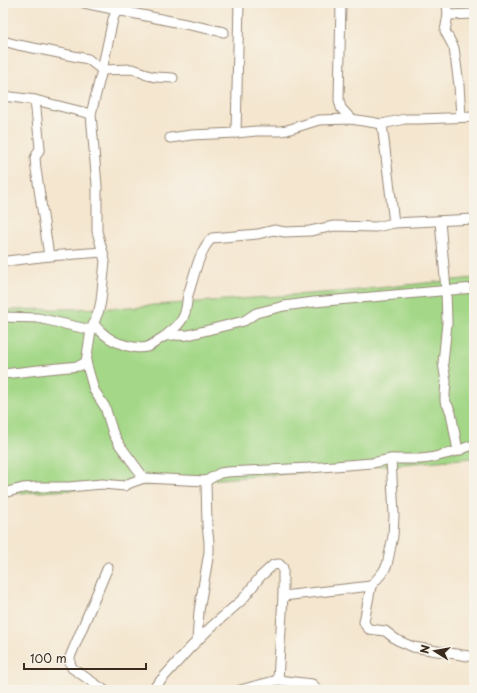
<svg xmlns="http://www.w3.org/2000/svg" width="477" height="693" font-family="'Playpen Sans',sans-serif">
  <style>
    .grass { fill: #a4d888; stroke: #708153 }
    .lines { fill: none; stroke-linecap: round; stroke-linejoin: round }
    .street-casing { stroke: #988876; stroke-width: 11 }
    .street { stroke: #fff; stroke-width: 9 }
  </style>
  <rect width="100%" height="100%" fill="#f7f3e8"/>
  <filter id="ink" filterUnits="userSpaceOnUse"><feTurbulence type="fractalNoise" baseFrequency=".025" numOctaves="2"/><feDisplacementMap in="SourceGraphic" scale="8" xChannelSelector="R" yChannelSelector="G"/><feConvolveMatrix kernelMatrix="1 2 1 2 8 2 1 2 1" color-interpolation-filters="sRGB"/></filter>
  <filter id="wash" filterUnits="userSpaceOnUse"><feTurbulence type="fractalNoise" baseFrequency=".012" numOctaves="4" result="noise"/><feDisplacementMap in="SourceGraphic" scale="16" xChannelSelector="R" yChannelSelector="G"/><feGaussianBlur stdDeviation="0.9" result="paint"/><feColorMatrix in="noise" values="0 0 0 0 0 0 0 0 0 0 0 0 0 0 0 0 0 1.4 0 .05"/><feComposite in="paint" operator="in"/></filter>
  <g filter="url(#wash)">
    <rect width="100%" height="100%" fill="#f4e6cf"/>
    <path class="grass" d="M474,278V458L123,487L3,494V310L115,308L350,291Z"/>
  </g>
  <g filter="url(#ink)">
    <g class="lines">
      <defs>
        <g id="street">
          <path d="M84,3L122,11"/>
          <path d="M341,3L339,100L341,108L351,119"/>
          <path d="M447,3L448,15L445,31L454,48L459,85L461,117"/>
          <path d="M448,15L474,14"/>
          <path d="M3,41L18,45L49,51L88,59L102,70L132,69L139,71L147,75L155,77L173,78"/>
          <path d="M3,96L35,100L91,114"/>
          <path d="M35,100L40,148L35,158L36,169L49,256"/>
          <path d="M382,124L394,223"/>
          <path d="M236,133L239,3"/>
          <path d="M170,138L191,135L236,133L256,131H280L287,130L319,120L351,119L382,124L405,119H419L474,117"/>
          <path d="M440,221L446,290L447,323L443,363L446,381L445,395V401L448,406L451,413L458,451"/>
          <path d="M7,261L49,256L103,252"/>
          <path d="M3,317L38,318L91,330"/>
          <path d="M94,324C97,328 101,332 105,335C114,343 135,350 147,347C154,345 159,338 166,336C173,334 181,336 188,335L244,321L256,313L284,306L314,302L474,288"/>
          <path d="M165,336C175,328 184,322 186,308C187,304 187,299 188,295C194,277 199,250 212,238L258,234L274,230L285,232L310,231L334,226L376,227L394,223L474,219"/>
          <path d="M3,374L48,369L79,366L86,362"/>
          <path d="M391,459L394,515L393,536L387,565L383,572L371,586L364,622L366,626L369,629L385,631L397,640L413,647L474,657"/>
          <path d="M144,478L119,444L113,433L105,407L94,390L86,362L91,330L99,310L101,301L105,261L97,231V186L91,114L102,70L113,19L116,12L122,11L224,32"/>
          <path d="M3,493L23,488L37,487H69L102,484L125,486L130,483L144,478L206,481L220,473L227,472L309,468L372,463L391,459H420L430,458L458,451L467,447L474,445"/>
          <path d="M283,596L371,586"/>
          <path d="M197,641L199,611L209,552V542L207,525L206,481"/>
          <path d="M104,690L72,668L70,663V657L108,567"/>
          <path d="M152,690L189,649L210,628L243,599L260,577L273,565L279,564L283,568V596L278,680"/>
          <path d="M240,690L278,680L312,684L315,687L317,690"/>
        </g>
      </defs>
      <use href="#street" class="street-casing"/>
      <use href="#street" class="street"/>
    </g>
  </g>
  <rect width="477" height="693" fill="none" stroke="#f7f3e8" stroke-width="16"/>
  <g transform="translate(435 651) rotate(281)" stroke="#f7f3e8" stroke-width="3" paint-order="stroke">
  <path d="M0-3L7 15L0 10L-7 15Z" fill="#3b2a1e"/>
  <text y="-6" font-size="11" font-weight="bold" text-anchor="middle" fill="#3b2a1e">N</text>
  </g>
  <path d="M24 663v6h122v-6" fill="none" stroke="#3b2a1e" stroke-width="2"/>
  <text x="30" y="663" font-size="12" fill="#3b2a1e" stroke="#f7f3e8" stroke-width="3" paint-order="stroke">100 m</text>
</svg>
